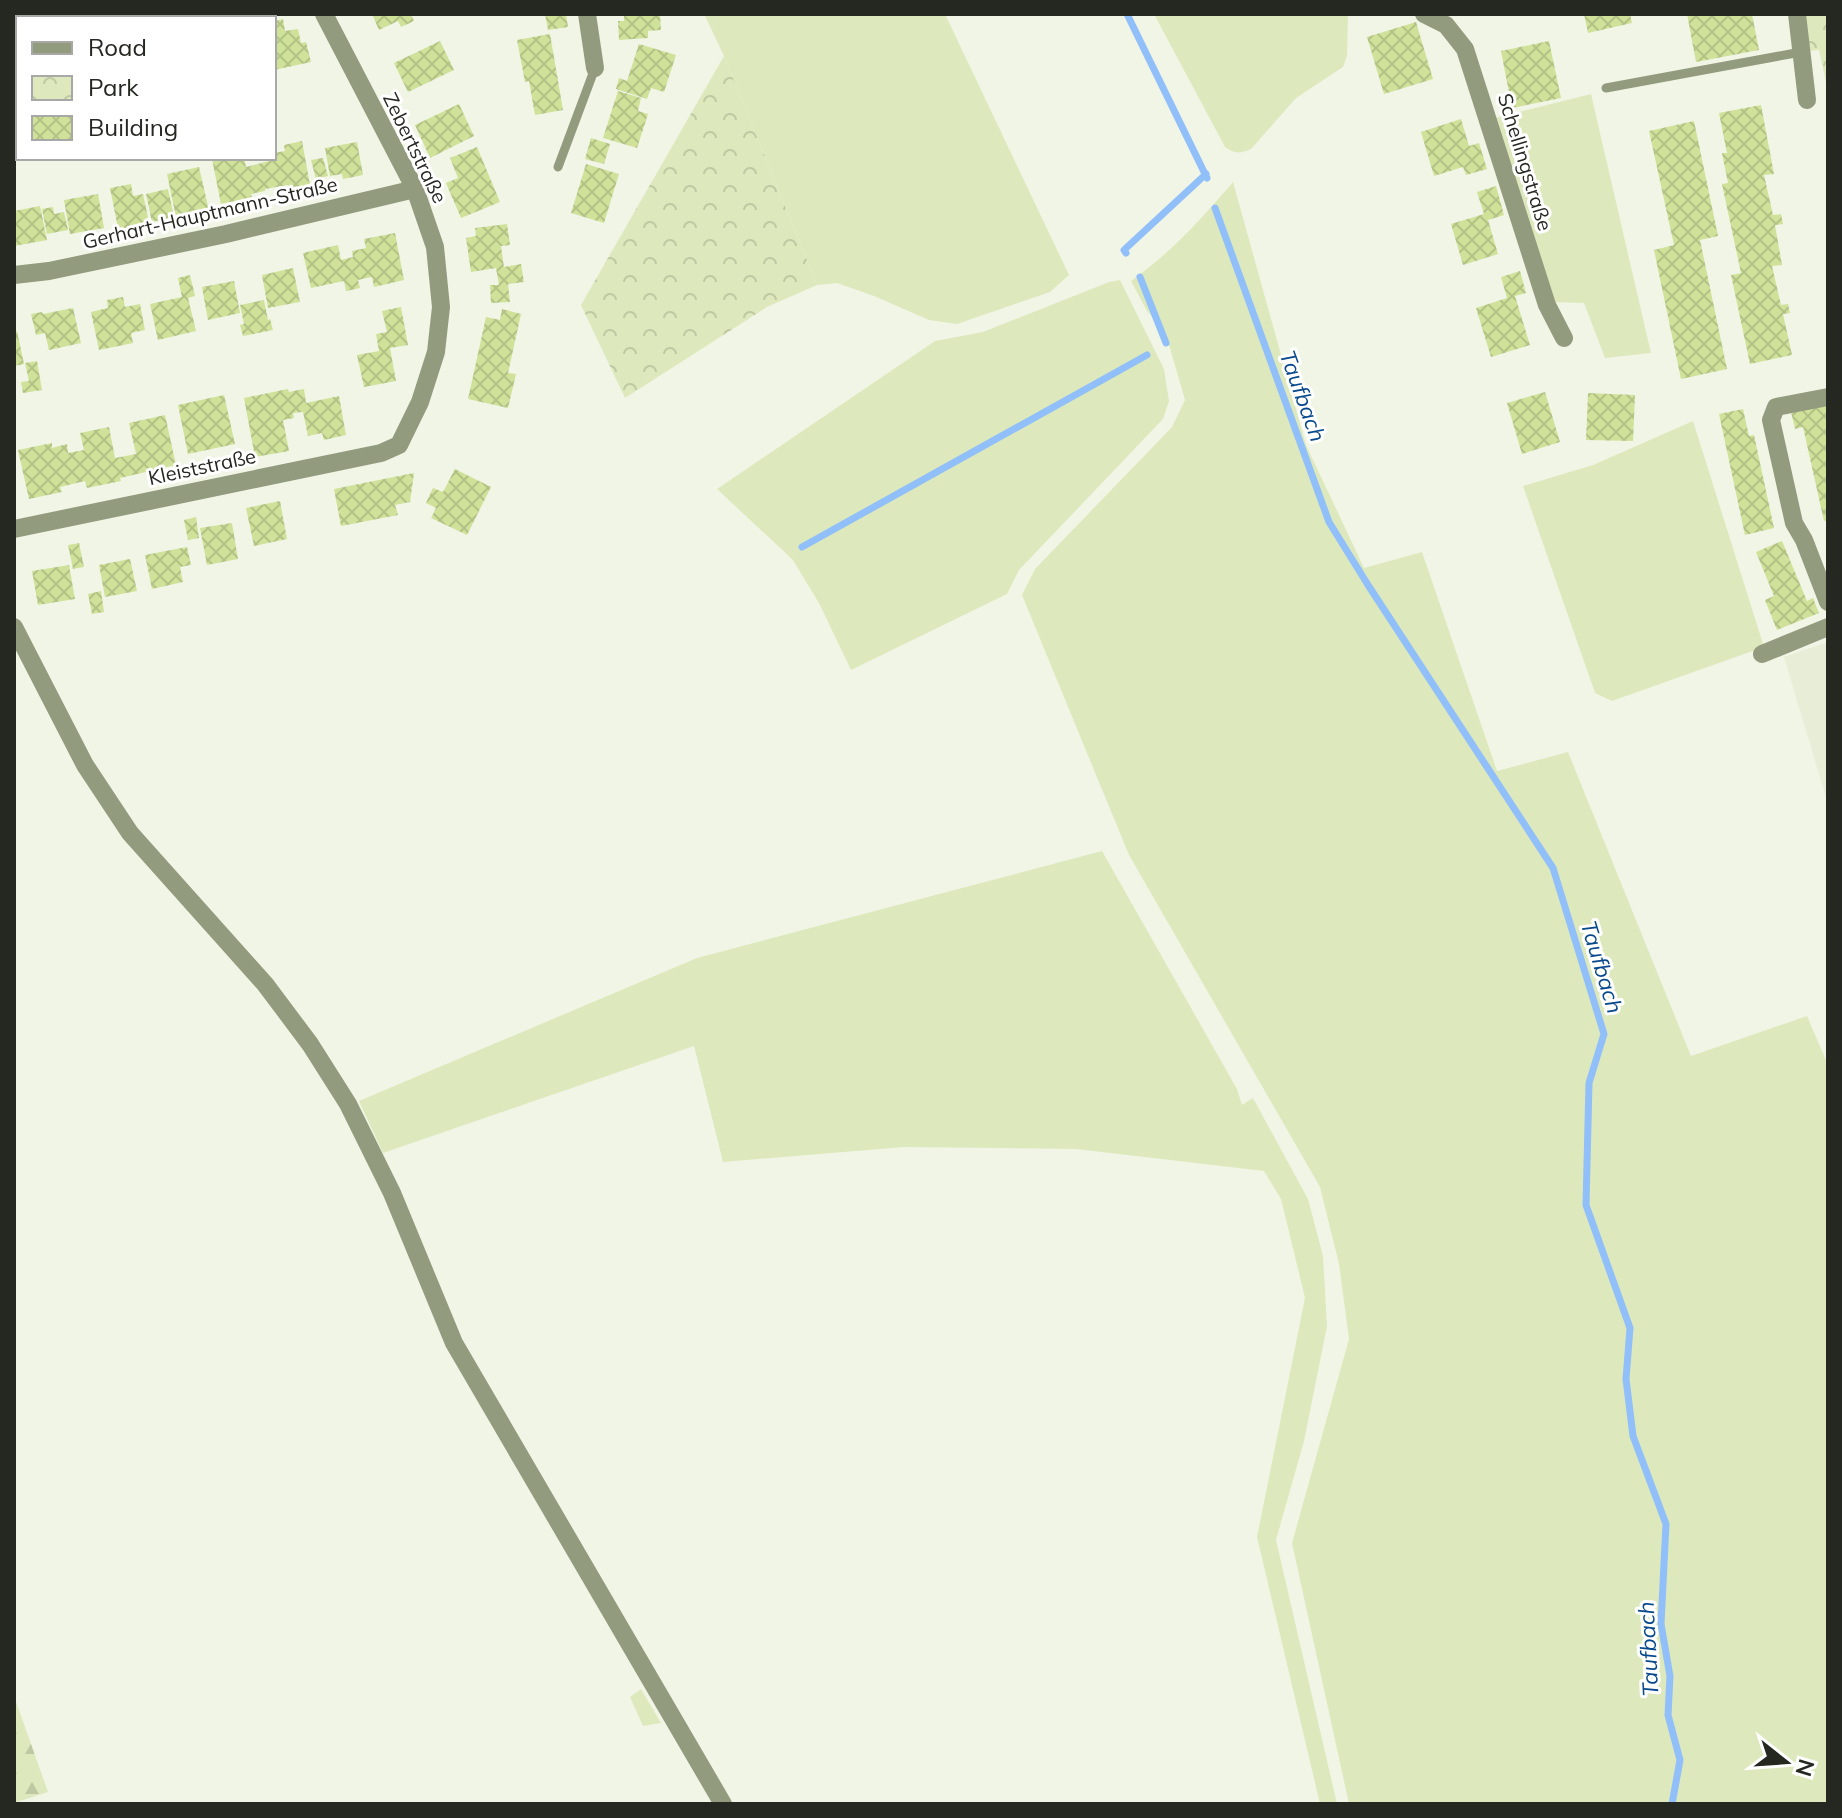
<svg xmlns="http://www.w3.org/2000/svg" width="1842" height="1818" font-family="Mulish,sans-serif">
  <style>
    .built { fill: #e7edd6 }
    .grass { fill: #dde9bd }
    .forest { fill: url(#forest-firs) }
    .park { fill: url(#park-crowns) }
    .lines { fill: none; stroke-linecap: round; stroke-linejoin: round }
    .stream { stroke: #91bff9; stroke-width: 7 }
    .building { fill: url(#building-cross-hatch) }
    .lane { stroke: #939b7e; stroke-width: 9 }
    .street { stroke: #939b7e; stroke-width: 18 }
    .labels { text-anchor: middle; stroke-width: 6; stroke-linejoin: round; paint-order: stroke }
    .street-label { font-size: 20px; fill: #252721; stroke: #fff }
    .water-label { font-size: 22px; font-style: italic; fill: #08498c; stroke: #fff }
  </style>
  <defs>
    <pattern id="forest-firs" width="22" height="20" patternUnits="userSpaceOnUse" patternTransform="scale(2)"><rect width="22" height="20" fill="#dde9bd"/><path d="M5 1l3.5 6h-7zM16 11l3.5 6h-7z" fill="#bec8a2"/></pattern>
    <pattern id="park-crowns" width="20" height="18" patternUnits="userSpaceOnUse" patternTransform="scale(2)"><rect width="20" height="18" fill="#dde9bd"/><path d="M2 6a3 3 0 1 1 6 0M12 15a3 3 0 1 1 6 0" fill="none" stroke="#bec8a2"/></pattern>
    <pattern id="building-cross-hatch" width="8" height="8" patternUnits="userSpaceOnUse" patternTransform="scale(2)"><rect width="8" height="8" fill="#d0e29a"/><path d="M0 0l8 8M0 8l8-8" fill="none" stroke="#b2c284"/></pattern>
  </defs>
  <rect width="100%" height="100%" fill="#f1f5e6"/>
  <path class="built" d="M1828,642V804L1784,657Z"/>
  <g class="grass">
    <path d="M704,14H945L1069,275L1050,292L957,324L929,320L874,296L837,283L817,285L724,56Z"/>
    <path d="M1154,14H1348L1347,56L1343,67L1296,98L1251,149C1240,154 1235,154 1225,147Z"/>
    <path d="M1591,94L1651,353L1605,358L1584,303L1552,302L1495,118Z"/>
    <path d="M1233,182L1306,445L1364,568L1422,552L1497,771L1568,752L1691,1056L1807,1016L1828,1065V1521L1826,1524L1828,1804H1349L1292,1543L1349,1339L1339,1264L1320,1187L1129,855L1022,595L1035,569L1172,427L1185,400L1165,331L1147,311L1131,281C1173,251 1200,220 1233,182Z"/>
    <path d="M1120,280L1164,369L1169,401L1163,419L1019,570L1007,594L851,670L820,605L793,560L717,489L935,341L983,332L1109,282Z"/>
    <path d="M1693,421L1764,647L1612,701L1595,693L1523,486L1593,465Z"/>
    <path d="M1102,851L1237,1089L1242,1105L1253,1098L1308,1199L1323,1256L1327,1326L1304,1441L1276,1540L1337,1804H1320L1257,1537L1305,1298L1281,1199L1264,1171L1076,1149L904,1147L723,1162L694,1046L383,1153L359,1101L697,958Z"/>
    <path d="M641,1689L661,1723L643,1726L630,1697Z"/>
  </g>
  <path class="forest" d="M14,1696L48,1792L14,1803Z"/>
  <g class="park">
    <path d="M1797,14H1828V92L1819,50L1801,52Z"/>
    <path d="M724,56L817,285L767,307L625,398L581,305Z"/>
  </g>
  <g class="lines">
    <g class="stream">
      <path d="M1127,14L1207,178"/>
      <path d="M1215,208L1329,522L1368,585L1553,868L1604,1034L1589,1083L1586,1205L1630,1328L1626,1379L1633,1436L1666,1524L1661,1624L1670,1676L1668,1715L1680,1760L1672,1804"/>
      <path d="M1126,253L1124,250L1206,174"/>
      <path d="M1140,277L1166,343"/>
      <path d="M802,547L1147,355"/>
    </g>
  </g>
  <g class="building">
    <path d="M372,14H411L414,21L401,27L398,21L379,30Z"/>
    <path d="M545,14H566L568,27L548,30Z"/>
    <path d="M624,14H660L661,30L648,31V38L619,40L618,21H624Z"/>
    <path d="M1584,14H1630L1632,23L1588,33Z"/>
    <path d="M1687,14H1752L1759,50L1696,62Z"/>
    <path d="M283,19L285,31L298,29L301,43L306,42L311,62L274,70V21Z"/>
    <path d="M1416,22L1433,79L1384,94L1367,37Z"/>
    <path d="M550,34L563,110L535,115L529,81L525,82L517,40Z"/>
    <path d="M440,41L454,70L408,92L394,63Z"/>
    <path d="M1549,41L1561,98L1512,108L1501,51Z"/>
    <path d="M639,44L676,55L664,92L651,88L647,99L616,89L619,78L627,81Z"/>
    <path d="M18,81V114H14V82Z"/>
    <path d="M618,91L641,98L638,111L648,114L637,148L603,138Z"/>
    <path d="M459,104L474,136L430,158L415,125Z"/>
    <path d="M1761,105L1774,174L1764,175L1773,215L1781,214L1783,224L1775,225L1782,265L1772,266L1781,305L1788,304L1790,313L1783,314L1792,355L1750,364L1731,275L1741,273L1722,184L1728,183L1722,153H1727L1719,113Z"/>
    <path d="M1461,119L1469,146L1479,143L1487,169L1466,175L1463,167L1434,176L1421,132Z"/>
    <path d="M1694,121L1718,236L1700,240L1727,369L1681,379L1654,250L1674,245L1649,131Z"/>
    <path d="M591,138L610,144L604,164L585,159Z"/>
    <path d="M302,141L310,185L289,190L288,185L265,189V191L251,194L252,197L221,204L212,159L244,158L246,167L273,160L274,153L285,151L284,145Z"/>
    <path d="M357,142L363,175L343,179L342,174L330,176L325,148Z"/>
    <path d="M477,147L500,202L461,218L446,183L458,178L450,158Z"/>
    <path d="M323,158L328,176L316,179L311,160Z"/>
    <path d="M586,164L619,174L604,223L571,213Z"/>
    <path d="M199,167L210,215L177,222L167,174Z"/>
    <path d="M131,184L133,196L143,194L150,227L119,233L110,188Z"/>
    <path d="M1496,186L1504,215L1488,220L1498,254L1463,265L1451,224L1484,214L1477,192Z"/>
    <path d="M168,189L174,217L152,222L146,194Z"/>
    <path d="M98,194L104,228L70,234L64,200Z"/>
    <path d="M40,206L47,240L14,246V211Z"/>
    <path d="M53,207L54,214L64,212L68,230L47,234L42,209Z"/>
    <path d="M507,224L510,245L501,246L504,267L521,264L524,282L508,284L510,302L491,303L490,285H499L496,268L471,272L466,238L476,236L475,228Z"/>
    <path d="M395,233L404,280L374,287L372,277L358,280L360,288L346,291L344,281L311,288L303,253L338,245L341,260L353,257L352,251L366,248L364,239Z"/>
    <path d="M293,268L300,302L268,308L262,275Z"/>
    <path d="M1520,271L1526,293L1515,296L1530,345L1491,357L1476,308L1507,298L1501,277Z"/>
    <path d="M190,275L195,296L188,298L196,331L158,340L150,304L182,297L178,278Z"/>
    <path d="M234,281L240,313L208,320L202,287Z"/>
    <path d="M123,297L125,307L140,304L145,330L131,333L133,343L99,350L91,312L108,308L107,300Z"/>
    <path d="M264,300L268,320L270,319L273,330L243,336L240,325L244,324L240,305Z"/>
    <path d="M401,307L408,345L390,348L396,381L364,387L357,355L379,351L376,334L387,332L382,311Z"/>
    <path d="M73,308L81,343L49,350L45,333L36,335L31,314L42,312L43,314Z"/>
    <path d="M502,309L521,314L508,373L516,374L508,408L468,399L486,317L500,320Z"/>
    <path d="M17,331L24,364L14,366V332Z"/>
    <path d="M37,361L42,390L23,393L21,382L29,381L25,363Z"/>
    <path d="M288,389L289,392L304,389L306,403L339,396L346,435L324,440L322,433L308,436L303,412L293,413L294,418L283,420L289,451L255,457L244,398Z"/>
    <path d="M1545,392L1560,442L1522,454L1507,403Z"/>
    <path d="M1588,393L1635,395L1633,441L1586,440Z"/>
    <path d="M224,395L235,444L188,454L178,405Z"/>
    <path d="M1828,404V520L1824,521L1803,427L1795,429L1791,412Z"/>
    <path d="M1743,409L1749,436L1754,435L1774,528L1745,535L1719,414Z"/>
    <path d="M165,415L176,465L120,478L121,481L87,488L85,481L60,487L62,492L29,499L18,450L52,443V448L67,444L68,453L84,450L80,433L109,427L115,458L136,454L129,423Z"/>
    <path d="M455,469L491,487L467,535L431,518L436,508L426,503L433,488L443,492Z"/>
    <path d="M414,473L410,502L395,505L398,515L341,526L334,489Z"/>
    <path d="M280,501L287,539L254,546L246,508Z"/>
    <path d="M196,517L199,538L188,540L184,520Z"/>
    <path d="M232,523L238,559L207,565L200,528Z"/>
    <path d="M1782,541L1807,601L1813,598L1819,613L1777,630L1765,600L1774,596L1756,552Z"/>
    <path d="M79,543L84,567L73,569L68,545Z"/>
    <path d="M187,547L191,565L180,567L183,582L152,589L145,555Z"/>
    <path d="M130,559L137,591L105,597L99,565Z"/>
    <path d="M69,565L75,599L38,605L32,571Z"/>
    <path d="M101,591L104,612L92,614L88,594Z"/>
  </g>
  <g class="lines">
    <g class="lane">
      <path d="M1606,88L1801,52"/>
      <path d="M558,167L595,68"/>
    </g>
    <g class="street">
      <path d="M587,14L595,68"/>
      <path d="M1424,14L1446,25L1465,49L1547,305L1564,338"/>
      <path d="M1797,14L1807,100"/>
      <path d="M36,18L53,14"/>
      <path d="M14,23L18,22"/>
      <path d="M14,275L49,271L226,234L415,189"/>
      <path d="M1828,397L1776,407L1771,420L1794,523L1804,540L1828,602"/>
      <path d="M14,529L381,453L399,445L420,402L436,352L441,307L435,247L415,189L324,14"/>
      <path d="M14,627L85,765L130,833L265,984L310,1044L348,1104L392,1193L454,1343L723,1804"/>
      <path d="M1762,654L1828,627"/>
    </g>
  </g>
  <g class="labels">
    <g class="street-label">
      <text transform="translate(415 148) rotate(64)" y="7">Zebertstraße</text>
      <text transform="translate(1525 162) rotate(73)" y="7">Schellingstraße</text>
      <text transform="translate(210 213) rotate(-13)" y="7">Gerhart-Hauptmann-Straße</text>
      <text transform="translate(202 467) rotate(-12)" y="7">Kleiststraße</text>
    </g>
    <g class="water-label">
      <text transform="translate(1303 396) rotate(70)" y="8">Taufbach</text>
      <text transform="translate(1602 967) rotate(73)" y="8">Taufbach</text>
      <text transform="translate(1648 1649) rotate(-93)" y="8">Taufbach</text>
    </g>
  </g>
  <rect width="1842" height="1818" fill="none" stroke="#252721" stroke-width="32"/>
  <rect x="16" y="16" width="260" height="144" fill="#ffffff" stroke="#a8a9a6" stroke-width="2"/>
  <rect x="32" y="42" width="40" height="12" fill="#939b7e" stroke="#a8a9a6" stroke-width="2"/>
  <text x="88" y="56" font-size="24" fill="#252721">Road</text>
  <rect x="32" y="76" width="40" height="24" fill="url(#park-crowns)" stroke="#a8a9a6" stroke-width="2"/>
  <text x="88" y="96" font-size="24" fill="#252721">Park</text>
  <rect x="32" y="116" width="40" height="24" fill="url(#building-cross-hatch)" stroke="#a8a9a6" stroke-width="2"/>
  <text x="88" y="136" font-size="24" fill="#252721">Building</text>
  <g transform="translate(1786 1762) rotate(107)" stroke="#ffffff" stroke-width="6" paint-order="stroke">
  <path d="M0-6L14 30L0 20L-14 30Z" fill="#252721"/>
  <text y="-12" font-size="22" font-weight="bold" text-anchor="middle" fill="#252721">N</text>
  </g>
</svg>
